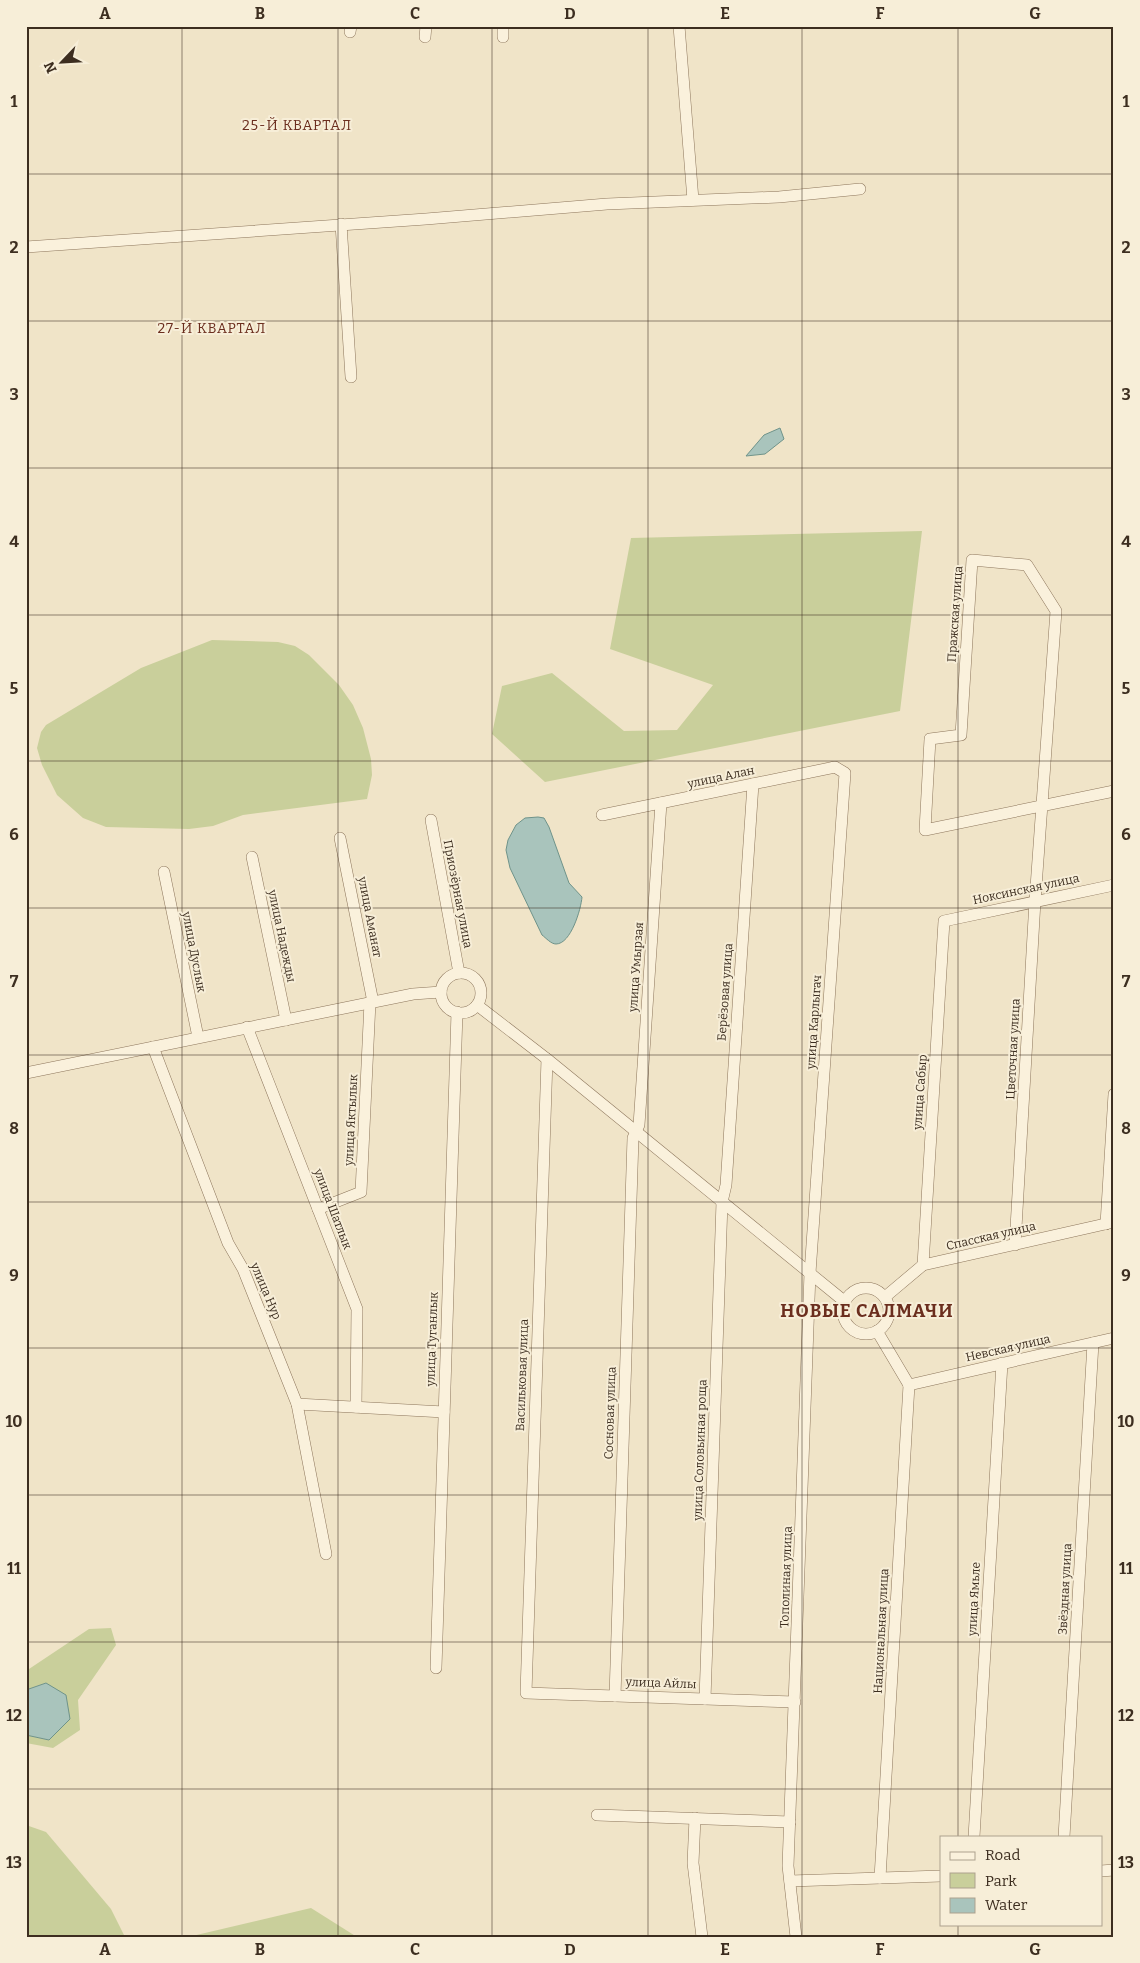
<svg xmlns="http://www.w3.org/2000/svg" width="1140" height="1963" font-family="Bitter,serif">
  <style>
    .green { fill: #c9cf9b }
    .water { fill: #a9c4bc; stroke: #6f938a }
    .lines { fill: none; stroke-linecap: round; stroke-linejoin: round }
    .minor-casing { stroke: #8d765c; stroke-width: 12 }
    .minor { stroke: #faf1dc; stroke-width: 11 }
    .grid { fill: none; stroke: #3d2e20; stroke-width: 1; stroke-opacity: 0.55 }
    .labels { text-anchor: middle; stroke-width: 4; stroke-linejoin: round; paint-order: stroke }
    .street-label { font-size: 12px; fill: #3d2e20; stroke: #f7eed8 }
    .neighbourhood-label { font-size: 14px; letter-spacing: 1px; fill: #6b2e1e; stroke: #f7eed8 }
    .district-label { font-size: 18px; font-weight: bold; letter-spacing: 1px; fill: #6b2e1e; stroke: #f7eed8 }
    .neatline { fill: none; stroke: #3d2e20; stroke-width: 2 }
    .grid-label { font-size: 16px; text-anchor: middle; font-weight: bold; fill: #3d2e20 }
  </style>
  <rect width="100%" height="100%" fill="#f0e4c8"/>
  <g class="green">
    <path d="M922,531L900,711L545,782L492,734L502,686L552,673L624,731L677,730L713,685L610,649L631,538Z"/>
    <path d="M212,640L278,642L295,646L309,655L339,685L353,705L363,728L371,759L372,775L367,799L243,815L213,826L189,829L106,827L83,818L57,795L42,765L37,748L41,732L46,725L141,668Z"/>
    <path d="M111,1628L116,1645L78,1700L80,1730L53,1748L26,1743V1735L49,1740L46,1683L26,1690V1671L89,1629Z"/>
    <path d="M26,1825L46,1832L111,1909L125,1937H26Z"/>
    <path d="M311,1908L357,1937H188Z"/>
  </g>
  <g class="water">
    <path d="M780,428L784,439L765,454L746,456L764,435Z"/>
    <path d="M538,817L544,818L549,827L569,883L582,897C581,909 571,944 556,944C551,944 546,938 542,935L510,868L506,850L508,840L516,825L525,818Z"/>
    <path d="M46,1683L66,1695L70,1719L49,1740L26,1735V1690Z"/>
  </g>
  <g class="lines">
    <defs>
      <g id="minor">
        <path d="M679,26L693,200"/>
        <path d="M350,32L351,26"/>
        <path d="M425,37L426,26"/>
        <path d="M503,37V26"/>
        <path d="M341,224L351,377"/>
        <path d="M26,247L426,219L607,204L779,197L860,189"/>
        <path d="M602,815L835,767L845,773L810,1273L788,1866L796,1937"/>
        <path d="M431,820L459,973"/>
        <path d="M340,838L373,1002"/>
        <path d="M252,857L286,1020"/>
        <path d="M164,872L198,1037"/>
        <circle cx="461" cy="993" r="20"/>
        <path d="M477,1005L547,1059L844,1301"/>
        <path d="M247,1027L357,1309L356,1407"/>
        <path d="M153,1047L228,1243L243,1269L297,1404L326,1554"/>
        <path d="M547,1059L526,1693L795,1702"/>
        <path d="M26,1073L413,994L441,992"/>
        <path d="M318,1209L361,1192L370,1002"/>
        <path d="M1106,1224L1114,1094"/>
        <path d="M1015,1245L1035,901L1056,611L1027,565L972,560L961,735L930,739L925,830L1114,791"/>
        <path d="M923,1265L944,921L1114,885"/>
        <circle cx="866" cy="1311" r="23"/>
        <path d="M885,1297L923,1265L1114,1222"/>
        <path d="M877,1331L909,1385"/>
        <path d="M909,1385L1114,1338"/>
        <path d="M297,1404L444,1412"/>
        <path d="M436,1668L457,1012"/>
        <path d="M615,1696L633,1138L639,1125L661,803"/>
        <path d="M705,1699L722,1202L726,1185L753,784"/>
        <path d="M597,1815L790,1822"/>
        <path d="M695,1818L693,1863L702,1937"/>
        <path d="M974,1837L1002,1363"/>
        <path d="M1064,1837L1093,1343"/>
        <path d="M1101,1871L1114,1870"/>
        <path d="M880,1878L909,1385"/>
        <path d="M790,1881L941,1876"/>
      </g>
    </defs>
    <use href="#minor" class="minor-casing"/>
    <use href="#minor" class="minor"/>
  </g>
  <path class="grid" d="M182,26V1937M338,26V1937M492,26V1937M648,26V1937M802,26V1937M958,26V1837M26,174H1114M26,321H1114M26,468H1114M26,615H1114M26,761H1114M26,908H1114M26,1055H1114M26,1202H1114M26,1348H1114M26,1495H1114M26,1642H1114M26,1789H1114M958,1924V1937"/>
  <g class="labels">
    <g class="street-label">
      <text transform="translate(955 614) rotate(-86)" y="4">Пражская улица</text>
      <text transform="translate(721 777) rotate(-12)" y="4">улица Алан</text>
      <text transform="translate(1026 889) rotate(-12)" y="4">Ноксинская улица</text>
      <text transform="translate(458 894) rotate(79)" y="4">Приозёрная улица</text>
      <text transform="translate(370 917) rotate(79)" y="4">улица Аманат</text>
      <text transform="translate(282 936) rotate(78)" y="4">улица Надежды</text>
      <text transform="translate(194 952) rotate(79)" y="4">улица Дуслык</text>
      <text transform="translate(636 967) rotate(-86)" y="4">улица Умырзая</text>
      <text transform="translate(725 992) rotate(-86)" y="4">Берёзовая улица</text>
      <text transform="translate(814 1022) rotate(-86)" y="4">улица Карлыгач</text>
      <text transform="translate(1013 1049) rotate(-87)" y="4">Цветочная улица</text>
      <text transform="translate(920 1092) rotate(-86)" y="4">улица Сабыр</text>
      <text transform="translate(351 1120) rotate(-87)" y="4">улица Яктылык</text>
      <text transform="translate(333 1209) rotate(69)" y="4">улица Шатлык</text>
      <text transform="translate(991 1236) rotate(-13)" y="4">Спасская улица</text>
      <text transform="translate(266 1291) rotate(67)" y="4">улица Нур</text>
      <text transform="translate(432 1339) rotate(-88)" y="4">улица Туганлык</text>
      <text transform="translate(1008 1348) rotate(-13)" y="4">Невская улица</text>
      <text transform="translate(522 1375) rotate(-88)" y="4">Васильковая улица</text>
      <text transform="translate(610 1413) rotate(-88)" y="4">Сосновая улица</text>
      <text transform="translate(700 1450) rotate(-88)" y="4">улица Соловьиная роща</text>
      <text transform="translate(786 1577) rotate(-88)" y="4">Тополиная улица</text>
      <text transform="translate(1065 1589) rotate(-87)" y="4">Звёздная улица</text>
      <text transform="translate(974 1599) rotate(-87)" y="4">улица Ямьле</text>
      <text transform="translate(881 1631) rotate(-87)" y="4">Национальная улица</text>
      <text transform="translate(661 1683) rotate(2)" y="4">улица Айлы</text>
    </g>
    <g class="neighbourhood-label">
      <text x="297" y="130">25-Й КВАРТАЛ</text>
      <text x="212" y="333">27-Й КВАРТАЛ</text>
    </g>
    <g class="district-label">
      <text x="867" y="1317">НОВЫЕ САЛМАЧИ</text>
    </g>
  </g>
  <rect width="1140" height="1963" fill="none" stroke="#f7eed8" stroke-width="55"/>
  <rect x="940" y="1836" width="162" height="90" fill="#f7eed8" stroke="#ada18e"/>
  <rect x="950" y="1852" width="25" height="8" fill="#faf1dc" stroke="#ada18e"/>
  <text x="985" y="1860" font-size="15" fill="#3d2e20">Road</text>
  <rect x="950" y="1873" width="25" height="15" fill="#c9cf9b" stroke="#ada18e"/>
  <text x="985" y="1886" font-size="15" fill="#3d2e20">Park</text>
  <rect x="950" y="1898" width="25" height="15" fill="#a9c4bc" stroke="#ada18e"/>
  <text x="985" y="1910" font-size="15" fill="#3d2e20">Water</text>
  <g transform="translate(62 62) rotate(245)" stroke="#f7eed8" stroke-width="4" paint-order="stroke">
  <path d="M0-4L9 19L0 12L-9 19Z" fill="#3d2e20"/>
  <text y="-8" font-size="14" font-weight="bold" text-anchor="middle" fill="#3d2e20">N</text>
  </g>
  <rect x="28" y="28" width="1084" height="1908" class="neatline"/>
  <g class="grid-label">
    <text x="105" y="19">A</text>
    <text x="260" y="19">B</text>
    <text x="415" y="19">C</text>
    <text x="570" y="19">D</text>
    <text x="725" y="19">E</text>
    <text x="880" y="19">F</text>
    <text x="1035" y="19">G</text>
    <text x="14" y="107">1</text>
    <text x="1126" y="107">1</text>
    <text x="14" y="253">2</text>
    <text x="1126" y="253">2</text>
    <text x="14" y="400">3</text>
    <text x="1126" y="400">3</text>
    <text x="14" y="547">4</text>
    <text x="1126" y="547">4</text>
    <text x="14" y="694">5</text>
    <text x="1126" y="694">5</text>
    <text x="14" y="840">6</text>
    <text x="1126" y="840">6</text>
    <text x="14" y="987">7</text>
    <text x="1126" y="987">7</text>
    <text x="14" y="1134">8</text>
    <text x="1126" y="1134">8</text>
    <text x="14" y="1281">9</text>
    <text x="1126" y="1281">9</text>
    <text x="14" y="1427">10</text>
    <text x="1126" y="1427">10</text>
    <text x="14" y="1574">11</text>
    <text x="1126" y="1574">11</text>
    <text x="14" y="1721">12</text>
    <text x="1126" y="1721">12</text>
    <text x="14" y="1868">13</text>
    <text x="1126" y="1868">13</text>
    <text x="105" y="1955">A</text>
    <text x="260" y="1955">B</text>
    <text x="415" y="1955">C</text>
    <text x="570" y="1955">D</text>
    <text x="725" y="1955">E</text>
    <text x="880" y="1955">F</text>
    <text x="1035" y="1955">G</text>
  </g>
</svg>
